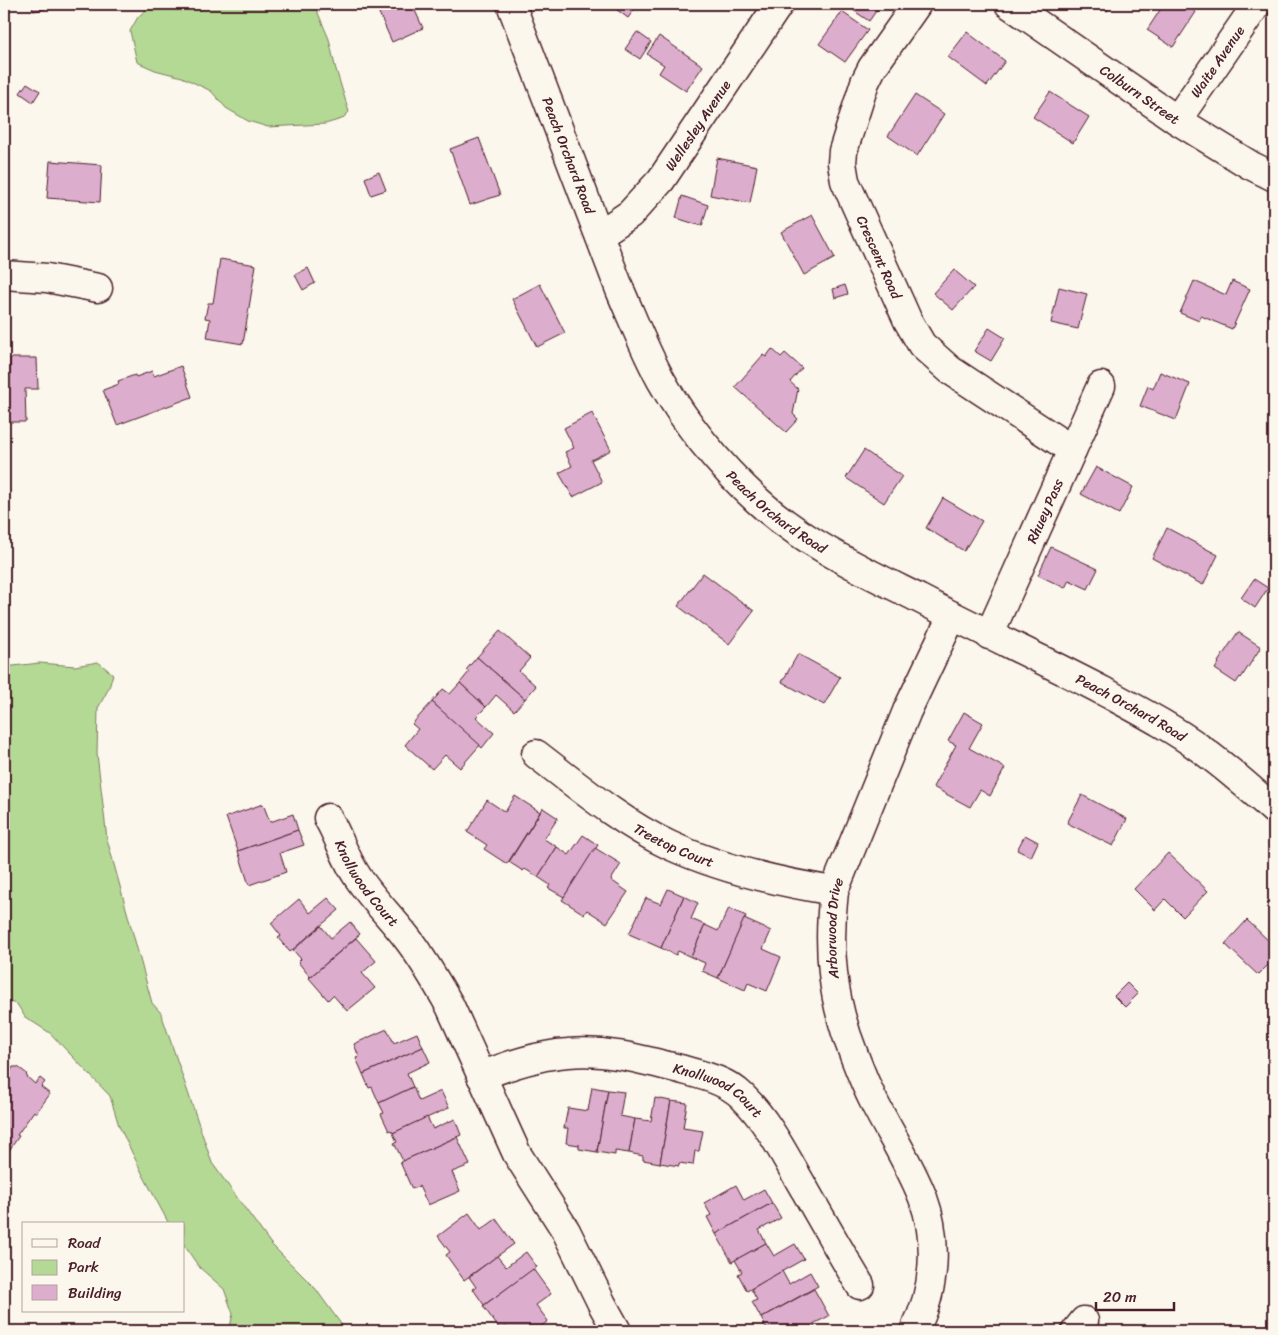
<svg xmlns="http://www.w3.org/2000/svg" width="1278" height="1335" font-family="Sriracha,sans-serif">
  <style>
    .green { fill: #b3d994; stroke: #7e7c60 }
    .building { fill: #ddadce; stroke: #4a1f2b }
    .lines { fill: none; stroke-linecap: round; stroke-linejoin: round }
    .minor-casing { stroke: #4a1f2b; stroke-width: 31 }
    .minor { stroke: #fbf7ec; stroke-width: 28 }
    .labels { text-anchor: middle; stroke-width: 4.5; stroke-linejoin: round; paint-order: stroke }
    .street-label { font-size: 14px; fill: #4a1f2b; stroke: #fbf7ec }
  </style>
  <rect width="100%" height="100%" fill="#fbf7ec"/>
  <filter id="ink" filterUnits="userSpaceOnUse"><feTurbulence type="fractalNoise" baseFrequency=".02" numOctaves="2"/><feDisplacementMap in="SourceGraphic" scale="10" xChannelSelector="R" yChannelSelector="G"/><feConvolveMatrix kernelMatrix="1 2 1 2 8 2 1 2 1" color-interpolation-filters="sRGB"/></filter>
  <g filter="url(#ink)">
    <g class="green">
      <path d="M208,4H311L315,6L329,39L335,66L349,112L342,119L325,124L268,127L248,121L226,108L211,91L182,77L155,70L137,62L130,31L138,17L150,6L202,10Z"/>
      <path d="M98,662L113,674L109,688L98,708L97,754L107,839L152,1003L161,1013L212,1163L271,1244L315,1288L346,1331H229L233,1314L224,1289L199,1267L184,1245V1224H169L143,1175L119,1126L110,1096L50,1033L25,1017L17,1004L4,1001V667L40,663L75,666Z"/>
    </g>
    <g class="building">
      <path d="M32,4H45V9L33,11Z"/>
      <path d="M375,4H412L423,28L392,42Z"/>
      <path d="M609,4H638L628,18Z"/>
      <path d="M844,4H881L869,21Z"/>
      <path d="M1097,4H1113L1107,11Z"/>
      <path d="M1164,4H1183L1196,12L1173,47L1147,30Z"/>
      <path d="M842,12L868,30L845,62L819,44Z"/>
      <path d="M637,32L651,42L640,59L625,49Z"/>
      <path d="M967,32L1005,61L987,86L948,57Z"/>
      <path d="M659,36L703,66L686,91L659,73L664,65L647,54Z"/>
      <path d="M27,83L40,91L33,102L20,93Z"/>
      <path d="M1050,92L1089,117L1073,143L1033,117Z"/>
      <path d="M915,95L944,114L917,156L888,136Z"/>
      <path d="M479,138L500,195L470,205L450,149Z"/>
      <path d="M717,158L757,166L750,203L710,195Z"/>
      <path d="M50,161L102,165L100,202L47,198Z"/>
      <path d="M379,172L386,190L371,195L365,178Z"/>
      <path d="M682,196L708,205L702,226L676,218Z"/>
      <path d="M812,215L835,258L804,275L781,232Z"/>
      <path d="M220,259L256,265L243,344L207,338L210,319L205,318L208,303H213Z"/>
      <path d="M308,268L315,283L303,290L295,275Z"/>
      <path d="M954,270L974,287L953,310L933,293Z"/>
      <path d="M1194,281L1226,295L1232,281L1250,289L1232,329L1201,316L1199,321L1180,313Z"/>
      <path d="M540,284L565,333L537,347L512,299Z"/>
      <path d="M845,285L848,294L835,298L833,289Z"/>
      <path d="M1059,287L1087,294L1078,329L1051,323Z"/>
      <path d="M989,328L1005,338L991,361L974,351Z"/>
      <path d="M772,349L781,357L785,353L802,368L790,382L798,389L793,414L798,419L786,432L735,387L763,355L766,357Z"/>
      <path d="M10,358H37L38,389H25L26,422H4V386H10Z"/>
      <path d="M181,366L192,397L117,425L103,390L119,384L118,381L135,375L136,377L152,371L154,376Z"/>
      <path d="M1160,372L1190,384L1176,420L1140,406L1148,386L1153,389Z"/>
      <path d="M592,413L611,450L591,460L602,482L573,497L559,473L572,466L565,452L574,448L564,428Z"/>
      <path d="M864,450L902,476L884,503L846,478Z"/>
      <path d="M1096,467L1133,487L1119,514L1081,494Z"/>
      <path d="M943,498L982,521L964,551L926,528Z"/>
      <path d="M1167,528L1218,555L1203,585L1152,558Z"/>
      <path d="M1051,547L1098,569L1088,589L1069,580L1065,588L1038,575Z"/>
      <path d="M703,573L754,611L729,644L678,606Z"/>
      <path d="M1254,579L1268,588L1255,608L1241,598Z"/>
      <path d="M500,631L530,658L519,671L536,686L525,699L477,657Z"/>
      <path d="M1238,632L1261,647L1241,678L1240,677L1236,683L1215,669L1219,663L1218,662Z"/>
      <path d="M798,654L840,677L824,705L782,682Z"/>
      <path d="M477,657L525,699L514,711L496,695L486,707L460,683L469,672L466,670Z"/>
      <path d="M460,683L486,707L476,717L494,733L482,748L432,702L443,689L450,694Z"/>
      <path d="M432,702L480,745L460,768L445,755L432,769L405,745L418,729L412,724Z"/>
      <path d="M964,712L983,723L969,748L1005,768L990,796L980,790L970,807L933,787L956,745L948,741Z"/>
      <path d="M1082,795L1127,819L1113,846L1067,823Z"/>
      <path d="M515,796L540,812L507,864L484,849L487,845L467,832L487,800L505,812Z"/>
      <path d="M263,804L270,822L293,814L298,830L238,851L226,817Z"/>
      <path d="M543,808L558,818L544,839L557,847L538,877L525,869L523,871L509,862Z"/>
      <path d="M298,830L304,845L280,853L286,872L249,885L238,851Z"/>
      <path d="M583,835L598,845L564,897L548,888L550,885L538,877L557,847L569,855Z"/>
      <path d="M1025,835L1038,842L1031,857L1017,850Z"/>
      <path d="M595,848L621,864L611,880L628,892L607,923L587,910L584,914L562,900Z"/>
      <path d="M1168,853L1208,891L1183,917L1165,899L1155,910L1134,889Z"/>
      <path d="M668,889L684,896L661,948L629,934L646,898L661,904Z"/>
      <path d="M684,896L698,903L691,919L705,925L691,957L678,951L676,955L661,948Z"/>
      <path d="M328,898L339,910L290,952L278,938L281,936L271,923L299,899L310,913Z"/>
      <path d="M729,908L746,916L718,978L702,971L705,963L691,957L705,925L718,931Z"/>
      <path d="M744,919L771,931L763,949L781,957L767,991L748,983L745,990L718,978Z"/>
      <path d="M1247,920L1274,946V959L1258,975L1225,944Z"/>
      <path d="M350,922L360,934L310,977L298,962L301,959L293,950L321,926L331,938Z"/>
      <path d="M356,938L376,961L362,973L375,988L347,1011L333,995L328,1000L309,978Z"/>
      <path d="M1127,983L1138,994L1125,1007L1114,996Z"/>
      <path d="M387,1029L394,1043L417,1033L423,1047L363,1074L356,1058L359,1057L354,1044Z"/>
      <path d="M423,1047L430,1062L407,1073L413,1087L379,1103L372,1087L369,1088L363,1074Z"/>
      <path d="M4,1067L10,1072L13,1067H18L26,1073L27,1077L35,1084L40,1078L45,1082L41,1087L50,1094L36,1113L34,1111L17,1135L19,1136L6,1155L4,1154Z"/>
      <path d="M413,1087L419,1101L441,1091L449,1108L393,1133L391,1130L389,1131L381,1114L384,1113L379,1103Z"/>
      <path d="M592,1087L608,1090L597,1152L579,1149V1145L566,1143L568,1128H564L568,1108L588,1111Z"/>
      <path d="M608,1090L624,1092L620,1116L635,1119L629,1153L615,1151V1155L597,1152Z"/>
      <path d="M655,1098L671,1101L660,1163L643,1160V1156L629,1153L635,1119L651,1121Z"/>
      <path d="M671,1101L687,1103L683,1128L703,1131L699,1151H695L693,1165L679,1163V1166L660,1163Z"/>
      <path d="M427,1117L433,1129L455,1119L461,1135L403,1161L394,1143L397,1142L393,1133Z"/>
      <path d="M457,1137L470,1165L452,1172L460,1191L428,1205L419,1186L412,1189L400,1162Z"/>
      <path d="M736,1185L744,1200L764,1189L772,1203L716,1234L707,1217L711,1215L704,1203Z"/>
      <path d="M772,1203L781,1218L759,1230L766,1243L732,1262L716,1234Z"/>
      <path d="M469,1213L481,1230L496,1219L514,1244L464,1280L446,1255L450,1252L438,1236Z"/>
      <path d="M766,1243L774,1256L795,1244L804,1259L747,1291L738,1274L742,1272L735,1260Z"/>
      <path d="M526,1252L537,1267L484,1305L473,1289L476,1287L469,1277L497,1256L506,1267Z"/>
      <path d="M533,1269L551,1294L536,1305L548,1321L535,1331H509L506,1327L501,1331L483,1306Z"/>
      <path d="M782,1271L789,1284L810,1272L818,1286L761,1318L752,1302L757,1300L751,1289Z"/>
      <path d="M814,1289L829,1316L813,1324L817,1331H768L761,1318Z"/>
    </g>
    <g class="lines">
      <defs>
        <g id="minor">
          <path id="s1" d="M511,4L620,290C633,320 645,351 661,380C686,425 720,466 758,501C804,543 864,571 920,599C981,631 1044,660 1105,692C1138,710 1171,727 1201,749C1227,768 1251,789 1274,810"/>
          <path id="s2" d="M917,4L872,68L865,82L843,151L842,163L845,181L908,321L922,345L950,370L1072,450"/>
          <path id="s3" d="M1009,4L1177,120L1250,165L1274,177"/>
          <path id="s4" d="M1177,120L1257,4"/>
          <path id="s5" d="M600,234L630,214L661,180L779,4"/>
          <path d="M4,275L47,278L98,288"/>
          <path id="s6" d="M989,635L1101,386"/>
          <path id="s7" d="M536,754C578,786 620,822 669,845C721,869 777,882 834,891"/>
          <path id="s8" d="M328,818C339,837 345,858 357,876C372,899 391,917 407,938C424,960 437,983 450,1006L517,1154L566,1231L602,1304L617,1331"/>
          <path id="s9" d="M481,1076C509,1065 538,1055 568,1053C605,1049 644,1060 680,1069C701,1075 726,1080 742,1096C769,1122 786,1158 805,1190C823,1222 841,1253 860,1285"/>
          <path id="s10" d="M914,1331C935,1292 939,1241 923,1198C910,1165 891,1135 875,1104C867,1088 860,1071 854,1055C832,1000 827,949 834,891L907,711L952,616"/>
          <path d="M1076,1331L1084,1321"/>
        </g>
      </defs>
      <use href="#minor" class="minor-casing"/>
      <use href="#minor" class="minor"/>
    </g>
  </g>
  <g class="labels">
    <g class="street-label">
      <text dy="5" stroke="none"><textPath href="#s4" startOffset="71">Waite Avenue</textPath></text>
      <text dy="5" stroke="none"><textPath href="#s3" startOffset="159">Colburn Street</textPath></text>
      <text dy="5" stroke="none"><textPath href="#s5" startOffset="148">Wellesley Avenue</textPath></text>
      <text dy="5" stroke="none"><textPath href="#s1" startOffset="162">Peach Orchard Road</textPath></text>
      <text dy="5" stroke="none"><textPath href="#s2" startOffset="280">Crescent Road</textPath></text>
      <text dy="5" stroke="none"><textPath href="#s1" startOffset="582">Peach Orchard Road</textPath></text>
      <text dy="5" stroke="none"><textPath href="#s6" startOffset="136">Rhuey Pass</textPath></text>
      <text dy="5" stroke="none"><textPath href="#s1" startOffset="988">Peach Orchard Road</textPath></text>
      <text dy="5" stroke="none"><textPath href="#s7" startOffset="166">Treetop Court</textPath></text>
      <text dy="5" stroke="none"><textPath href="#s8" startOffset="76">Knollwood Court</textPath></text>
      <text dy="5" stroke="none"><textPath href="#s10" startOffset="426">Arborwood Drive</textPath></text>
      <text dy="5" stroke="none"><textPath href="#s9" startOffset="248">Knollwood Court</textPath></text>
    </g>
  </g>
  <rect width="1278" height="1335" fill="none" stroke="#fbf7ec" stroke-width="20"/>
  <rect x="10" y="10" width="1258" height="1315" fill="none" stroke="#4a1f2b" stroke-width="2" filter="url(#ink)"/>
  <rect x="22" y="1222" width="162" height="90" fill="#fbf7ec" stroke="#b4a19f"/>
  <rect x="32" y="1239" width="25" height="8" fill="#fbf7ec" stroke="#b4a19f"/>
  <text x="68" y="1248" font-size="15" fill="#4a1f2b">Road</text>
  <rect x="32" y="1260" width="25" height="15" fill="#b3d994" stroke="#b4a19f"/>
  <text x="68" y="1272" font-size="15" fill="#4a1f2b">Park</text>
  <rect x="32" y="1285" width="25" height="15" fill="#ddadce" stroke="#b4a19f"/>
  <text x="68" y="1298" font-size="15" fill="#4a1f2b">Building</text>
  <path d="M1096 1302v8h78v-8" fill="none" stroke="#4a1f2b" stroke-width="2.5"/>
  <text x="1103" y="1302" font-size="15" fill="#4a1f2b" stroke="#fbf7ec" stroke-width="4" paint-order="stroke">20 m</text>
</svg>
